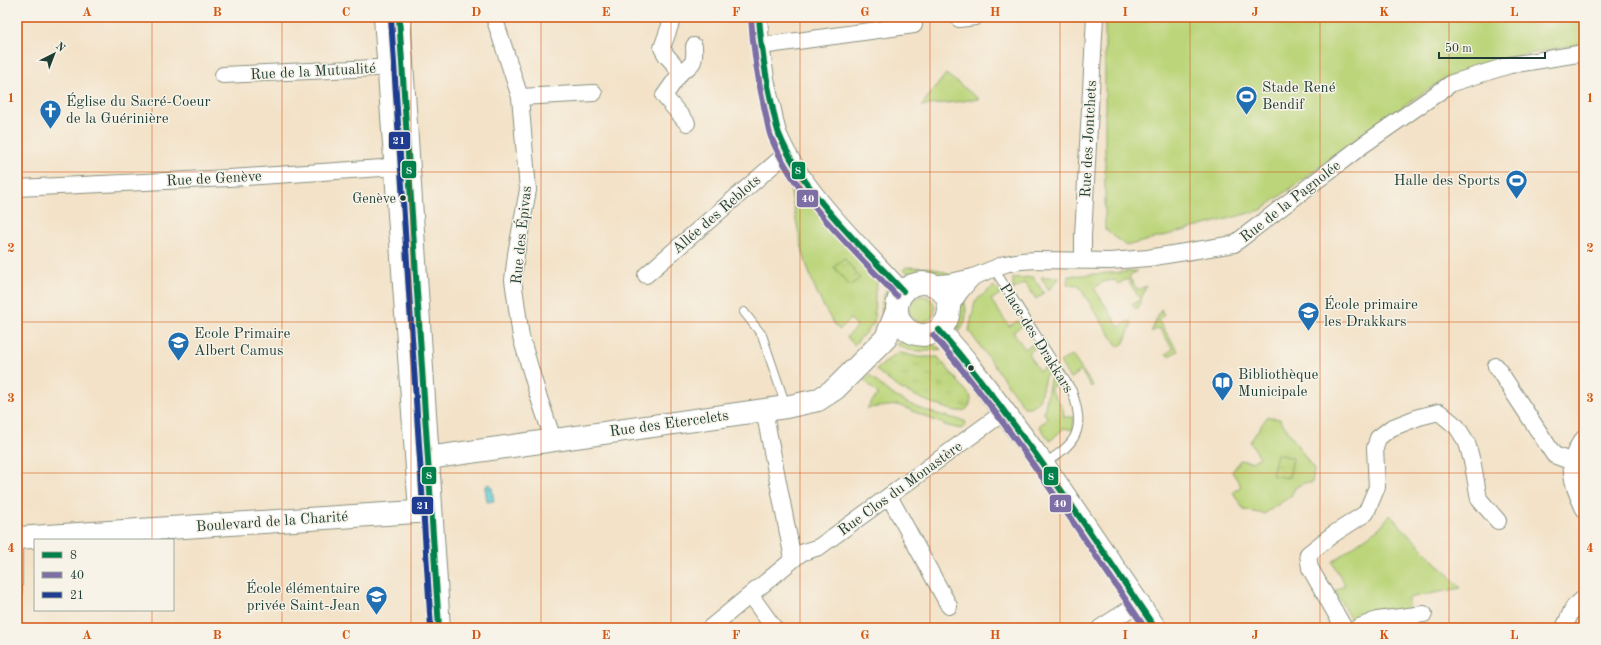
<svg xmlns="http://www.w3.org/2000/svg" width="1601" height="645" font-family="'Old Standard TT',serif">
  <style>
    .grass { fill: #bcd57a; stroke: #6e8957 }
    .park { fill: url(#park-tufts); stroke: #6e8957 }
    .water { fill: url(#water-ripples); stroke: #3d8281 }
    .lines { fill: none; stroke-linecap: round; stroke-linejoin: round }
    .lane-casing { stroke: #89907e; stroke-width: 10 }
    .street-casing { stroke: #89907e; stroke-width: 18 }
    .secondary-casing { stroke: #89907e; stroke-width: 24 }
    .lane { stroke: #fff; stroke-width: 8 }
    .street { stroke: #fff; stroke-width: 16 }
    .secondary { stroke: #fff; stroke-width: 22 }
    .bus-1-casing { stroke: #f7f3e8; stroke-width: 9 }
    .bus-2-casing { stroke: #f7f3e8; stroke-width: 9 }
    .bus-3-casing { stroke: #f7f3e8; stroke-width: 9 }
    .bus-1 { stroke: #00804b; stroke-width: 6 }
    .bus-2 { stroke: #7d6ea5; stroke-width: 6 }
    .bus-3 { stroke: #1f3c90; stroke-width: 6 }
    .grid { fill: none; stroke: #d45610; stroke-width: 1; stroke-opacity: 0.55 }
    .bus-dot { fill: #1f3d34; stroke: #f7f3e8; stroke-width: 1.5 }
    .labels { text-anchor: middle; stroke-width: 3; stroke-linejoin: round; paint-order: stroke }
    .bus-label { font-size: 14px; fill: #1f3d34; stroke: #f7f3e8; text-anchor: end }
    .street-label { font-size: 15px; fill: #1f3d34; stroke: #f7f3e8 }
    .poi-label { font-size: 15px; fill: #1f3d34; stroke: #f7f3e8; text-anchor: start }
    .line-badge { stroke: #f7f3e8; stroke-width: 1.5 }
    .badge-label { font-size: 11px; text-anchor: middle; font-weight: bold; fill: #fff }
    .neatline { fill: none; stroke: #d45610; stroke-width: 1.5 }
    .grid-label { font-size: 13px; text-anchor: middle; font-weight: bold; fill: #d45610 }
  </style>
  <defs>
    <pattern id="park-tufts" width="24" height="20" patternUnits="userSpaceOnUse"><rect width="24" height="20" fill="#bcd57a"/><path d="M3 7l-1-3M5 7V3M7 7l1-3M15 17l-1-3M17 17v-4M19 17l1-3" fill="none" stroke="#a1b86a"/></pattern>
    <pattern id="water-ripples" width="26" height="14" patternUnits="userSpaceOnUse"><rect width="26" height="14" fill="#5bc8ce"/><path d="M2 4q2-2 4 0t4 0M15 11q2-2 4 0t4 0" fill="none" stroke="#4ba4a8"/></pattern>
  </defs>
  <rect width="100%" height="100%" fill="#f7f3e8"/>
  <filter id="ink" filterUnits="userSpaceOnUse"><feTurbulence type="fractalNoise" baseFrequency=".025" numOctaves="2"/><feDisplacementMap in="SourceGraphic" scale="8" xChannelSelector="R" yChannelSelector="G"/><feConvolveMatrix kernelMatrix="1 2 1 2 8 2 1 2 1" color-interpolation-filters="sRGB"/></filter>
  <filter id="wash" filterUnits="userSpaceOnUse"><feTurbulence type="fractalNoise" baseFrequency=".012" numOctaves="4" result="noise"/><feDisplacementMap in="SourceGraphic" scale="16" xChannelSelector="R" yChannelSelector="G"/><feGaussianBlur stdDeviation="0.9" result="paint"/><feColorMatrix in="noise" values="0 0 0 0 0 0 0 0 0 0 0 0 0 0 0 0 0 1.4 0 .05"/><feComposite in="paint" operator="in"/></filter>
  <g filter="url(#wash)">
    <rect width="100%" height="100%" fill="#f3e2c8"/>
    <g class="grass">
      <path d="M1105,17H1584V43L1493,61L1465,71L1445,79L1412,100L1261,210L1126,246L1105,229Z"/>
      <path d="M946,74L979,99L921,106Z"/>
      <path d="M787,170L811,203L879,277L875,291L874,323L854,345L847,337L857,326L851,319L839,330C804,286 797,224 787,170Z"/>
      <path d="M906,267L933,268L948,273L950,278C934,280 917,277 903,270Z"/>
      <path d="M1137,271L1129,277L1138,290L1146,286L1138,308H1135L1132,305L1140,299L1127,279L1118,284L1114,280L1103,282L1094,288L1119,327L1129,321L1132,323L1124,343L1118,347L1078,285H1067L1068,276Z"/>
      <path d="M1033,277L1044,293L1036,299L1025,283L1013,290V278Z"/>
      <path d="M1041,277H1060L1049,290Z"/>
      <path d="M994,286L1001,293L991,300L1009,326L1018,321L1022,326L1013,332L1025,349L1033,344L1035,348L1028,353L1039,371L1047,366L1050,370L1045,377L1039,401L1030,407H1024L969,331L975,301Z"/>
      <path d="M887,288C892,302 890,308 886,322C878,312 882,299 887,288Z"/>
      <circle cx="922" cy="309" r="13"/>
      <path d="M963,298C968,309 967,323 959,332C952,316 955,313 963,298Z"/>
      <path d="M1161,309L1164,315L1158,320L1178,351L1169,356L1166,354L1173,349L1159,328L1151,332Z"/>
      <path d="M908,340L932,344L941,349C927,352 907,353 896,344Z"/>
      <path d="M1072,355L1093,386L1091,387L1081,371L1070,379L1060,362Z"/>
      <path d="M1053,374L1058,382L1050,389L1063,408L1064,417H1074L1073,430L1064,428L1050,441L1039,426L1042,423L1045,422L1047,417L1044,413L1050,380Z"/>
      <path d="M870,375C876,381 882,387 889,392C911,408 939,415 965,421L966,425L961,429L948,426L898,405L867,408L878,394L864,380Z"/>
      <path d="M1267,417L1280,419L1314,470L1312,483H1303L1295,488L1291,496L1264,514L1244,510L1233,492L1241,486L1232,472L1240,460L1252,462L1260,457L1250,442Z"/>
      <path d="M1390,515L1461,588L1408,598V610L1353,624L1335,591L1345,585L1332,562L1380,527Z"/>
    </g>
    <g class="park">
      <path d="M844,258L860,278L850,286L834,267Z"/>
      <path d="M898,352L918,357H938L971,397C971,403 969,410 962,411C950,413 913,395 901,389C892,384 884,376 876,370Z"/>
      <path d="M1277,454L1293,458L1289,478L1272,475Z"/>
    </g>
    <path class="water" d="M490,484L492,487L494,501L487,502L485,488L487,485Z"/>
  </g>
  <g filter="url(#ink)">
    <g class="lines">
      <defs>
        <g id="lane">
          <path d="M994,269L1072,391C1086,431 1077,443 1043,464"/>
          <path d="M744,312L762,335L786,406"/>
          <path d="M18,628V539"/>
        </g>
        <g id="street">
          <path d="M382,17L417,511"/>
          <path d="M494,17L520,97L528,190L516,254L513,280L521,337L538,395L553,439"/>
          <path d="M673,17L662,48L666,55L681,72L664,96L687,123"/>
          <path d="M759,17C761,48 765,80 773,110C775,119 776,129 780,137C803,191 863,247 903,291"/>
          <path d="M959,19L975,17"/>
          <path d="M761,46L914,25"/>
          <path d="M681,72C694,64 695,62 694,46"/>
          <path d="M223,75L397,67"/>
          <path d="M520,97L594,93"/>
          <path d="M17,188L229,178L382,168L389,166L401,159"/>
          <path d="M1083,260V236L1095,17"/>
          <path d="M646,275L787,153"/>
          <path d="M931,284L950,282L973,277L1005,264L1021,261L1036,260L1110,261L1148,258L1234,244L1363,145L1452,83L1510,65L1584,53"/>
          <path d="M949,312C954,298 963,288 973,277"/>
          <path d="M1496,366L1554,455L1572,462"/>
          <path d="M764,410L793,559"/>
          <path d="M1584,438C1564,461 1572,485 1584,509"/>
          <path d="M889,496L949,606"/>
          <path d="M751,596L774,628"/>
          <path d="M710,628L801,553L819,547L1004,412"/>
          <path d="M1100,628L1139,603"/>
          <path d="M1344,628L1310,568L1308,554L1332,535L1366,513L1377,487L1375,448L1378,438L1391,428L1419,417L1439,412L1457,427L1467,443L1473,465L1479,499L1498,521"/>
          <path d="M1357,628L1377,620L1424,614"/>
          <path d="M1564,628L1573,608L1584,598"/>
        </g>
        <g id="secondary">
          <path d="M399,17L439,628"/>
          <circle cx="923" cy="309" r="26"/>
          <path d="M939,330L965,360L1043,464L1155,628"/>
          <path d="M428,458L786,407L818,400L835,389L886,338L896,313"/>
          <path d="M17,538L431,511"/>
        </g>
      </defs>
      <use href="#lane" class="lane-casing"/>
      <use href="#street" class="street-casing"/>
      <use href="#secondary" class="secondary-casing"/>
      <use href="#lane" class="lane"/>
      <use href="#street" class="street"/>
      <use href="#secondary" class="secondary"/>
      <defs>
        <g id="bus-1">
          <path d="M399,17L439,628"/>
          <path d="M759,17C761,49 766,79 773,110C775,118 776,126 779,134C802,192 861,246 903,291"/>
          <path d="M939,330C1019,423 1086,527 1155,628"/>
        </g>
        <g id="bus-2">
          <path d="M751,18C753,49 758,80 765,111C767,120 768,129 771,137C796,198 853,249 897,296"/>
          <path d="M933,335C1012,426 1077,529 1145,628"/>
        </g>
        <path id="bus-3" d="M391,18L431,628"/>
      </defs>
      <use href="#bus-1" class="bus-1-casing"/>
      <use href="#bus-2" class="bus-2-casing"/>
      <use href="#bus-3" class="bus-3-casing"/>
      <use href="#bus-1" class="bus-1"/>
      <use href="#bus-2" class="bus-2"/>
      <use href="#bus-3" class="bus-3"/>
    </g>
  </g>
  <path class="grid" d="M152,17V540M282,17V628M411,17V628M541,17V628M671,17V628M800,17V628M930,17V628M1060,17V628M1190,17V628M1320,17V628M1449,17V628M17,172H1584M17,322H1584M17,473H1584M152,610V628"/>
  <defs>
    <symbol id="stadium-pin" viewBox="-11 -11 22 30"><path d="M0 17L-7.5 6A9.5 9.5 0 1 1 7.5 6Z" fill="#1f6fb2" stroke="#f7f3e8"/><path d="M0-5a6.5 5 0 1 0 0 10a6.5 5 0 1 0 0-10ZM-3.5-1.8h7v3.6h-7Z" fill="#fff"/></symbol>
    <symbol id="church-pin" viewBox="-11 -11 22 30"><path d="M0 17L-7.5 6A9.5 9.5 0 1 1 7.5 6Z" fill="#1f6fb2" stroke="#f7f3e8"/><path d="M-1.2-6h2.4v3.5h3.3v2.4h-3.3V6h-2.4V-.1h-3.3v-2.4h3.3Z" fill="#fff"/></symbol>
    <symbol id="school-pin" viewBox="-11 -11 22 30"><path d="M0 17L-7.5 6A9.5 9.5 0 1 1 7.5 6Z" fill="#1f6fb2" stroke="#f7f3e8"/><path d="M0-5L7-2L0 1L-7-2ZM-4 1L0 2.5L4 1V4Q0 6-4 4Z" fill="#fff"/></symbol>
    <symbol id="library-pin" viewBox="-11 -11 22 30"><path d="M0 17L-7.5 6A9.5 9.5 0 1 1 7.5 6Z" fill="#1f6fb2" stroke="#f7f3e8"/><path d="M-6-4Q-3-5.5-.7-3.5V5Q-3 3-6 4ZM6-4Q3-5.5 .7-3.5V5Q3 3 6 4Z" fill="#fff"/></symbol>
  </defs>
  <g fill-rule="evenodd">
    <use href="#stadium-pin" x="1234" y="84" width="25" height="34"/>
    <use href="#church-pin" x="38" y="98" width="25" height="34"/>
    <use href="#stadium-pin" x="1504" y="168" width="25" height="34"/>
    <use href="#school-pin" x="1296" y="300" width="25" height="34"/>
    <use href="#school-pin" x="166" y="330" width="25" height="34"/>
    <use href="#library-pin" x="1210" y="370" width="25" height="34"/>
    <use href="#school-pin" x="364" y="584" width="25" height="34"/>
  </g>
  <g class="bus-dot">
    <circle cx="403" cy="198" r="3.5"/>
    <circle cx="971" cy="368" r="3.5"/>
  </g>
  <g class="labels">
    <g class="bus-label">
      <text x="396" y="203">Genève</text>
    </g>
    <g class="street-label">
      <text transform="translate(313 71) rotate(-3)" y="5">Rue de la Mutualité</text>
      <text transform="translate(1088 139) rotate(-87)" y="5">Rue des Jontchets</text>
      <text transform="translate(214 178) rotate(-3)" y="5">Rue de Genève</text>
      <text transform="translate(1290 201) rotate(-38)" y="5">Rue de la Pagnolée</text>
      <text transform="translate(716 214) rotate(-41)" y="5">Allée des Reblots</text>
      <text transform="translate(521 235) rotate(-84)" y="5">Rue des Épivas</text>
      <text transform="translate(1037 338) rotate(58)" y="5">Place des Drakkars</text>
      <text transform="translate(669 423) rotate(-8)" y="5">Rue des Etercelets</text>
      <text transform="translate(900 488) rotate(-36)" y="5">Rue Clos du Monastère</text>
      <text transform="translate(272 521) rotate(-4)" y="5">Boulevard de la Charité</text>
    </g>
    <g class="poi-label">
      <text x="1262" y="92">Stade René<tspan x="1262" dy="17">Bendif</tspan></text>
      <text x="66" y="106">Église du Sacré-Coeur<tspan x="66" dy="17">de la Guérinière</tspan></text>
      <text x="1500" y="185" text-anchor="end">Halle des Sports</text>
      <text x="1324" y="309">École primaire<tspan x="1324" dy="17">les Drakkars</tspan></text>
      <text x="194" y="338">Ecole Primaire<tspan x="194" dy="17">Albert Camus</tspan></text>
      <text x="1238" y="379">Bibliothèque<tspan x="1238" dy="17">Municipale</tspan></text>
      <text x="360" y="593" text-anchor="end">École élémentaire<tspan x="360" dy="17">privée Saint-Jean</tspan></text>
    </g>
  </g>
  <g class="line-badge">
    <rect x="388" y="131" width="23" height="19" rx="4" fill="#1f3c90"/>
    <rect x="401" y="160" width="16" height="19" rx="4" fill="#00804b"/>
    <rect x="791" y="161" width="15" height="19" rx="4" fill="#00804b"/>
    <rect x="796" y="189" width="23" height="19" rx="4" fill="#7d6ea5"/>
    <rect x="421" y="466" width="16" height="19" rx="4" fill="#00804b"/>
    <rect x="1043" y="466" width="16" height="20" rx="4" fill="#00804b"/>
    <rect x="1049" y="494" width="23" height="19" rx="4" fill="#7d6ea5"/>
    <rect x="411" y="496" width="23" height="19" rx="4" fill="#1f3c90"/>
  </g>
  <g class="badge-label">
    <text x="399" y="144">21</text>
    <text x="409" y="174">8</text>
    <text x="798" y="174">8</text>
    <text x="808" y="202">40</text>
    <text x="429" y="479">8</text>
    <text x="1051" y="480">8</text>
    <text x="1060" y="507">40</text>
    <text x="423" y="509">21</text>
  </g>
  <rect width="1601" height="645" fill="none" stroke="#f7f3e8" stroke-width="44"/>
  <rect x="34" y="539" width="140" height="72" fill="#f7f3e8" stroke="#a1aaa0"/>
  <rect x="42" y="552" width="20" height="6" fill="#00804b" stroke="#a1aaa0"/>
  <text x="70" y="559" font-size="12" fill="#1f3d34">8</text>
  <rect x="42" y="572" width="20" height="6" fill="#7d6ea5" stroke="#a1aaa0"/>
  <text x="70" y="579" font-size="12" fill="#1f3d34">40</text>
  <rect x="42" y="592" width="20" height="6" fill="#1f3c90" stroke="#a1aaa0"/>
  <text x="70" y="599" font-size="12" fill="#1f3d34">21</text>
  <g transform="translate(54 54) rotate(42)" stroke="#f7f3e8" stroke-width="3" paint-order="stroke">
  <path d="M0-3L7 15L0 10L-7 15Z" fill="#1f3d34"/>
  <text y="-6" font-size="11" font-weight="bold" text-anchor="middle" fill="#1f3d34">N</text>
  </g>
  <path d="M1439 52v6h106v-6" fill="none" stroke="#1f3d34" stroke-width="2"/>
  <text x="1445" y="52" font-size="12" fill="#1f3d34" stroke="#f7f3e8" stroke-width="3" paint-order="stroke">50 m</text>
  <rect x="22" y="22" width="1557" height="601" class="neatline"/>
  <g class="grid-label">
    <text x="87" y="16">A</text>
    <text x="217" y="16">B</text>
    <text x="346" y="16">C</text>
    <text x="476" y="16">D</text>
    <text x="606" y="16">E</text>
    <text x="736" y="16">F</text>
    <text x="865" y="16">G</text>
    <text x="995" y="16">H</text>
    <text x="1125" y="16">I</text>
    <text x="1255" y="16">J</text>
    <text x="1384" y="16">K</text>
    <text x="1514" y="16">L</text>
    <text x="11" y="102">1</text>
    <text x="1590" y="102">1</text>
    <text x="11" y="252">2</text>
    <text x="1590" y="252">2</text>
    <text x="11" y="402">3</text>
    <text x="1590" y="402">3</text>
    <text x="11" y="552">4</text>
    <text x="1590" y="552">4</text>
    <text x="87" y="639">A</text>
    <text x="217" y="639">B</text>
    <text x="346" y="639">C</text>
    <text x="476" y="639">D</text>
    <text x="606" y="639">E</text>
    <text x="736" y="639">F</text>
    <text x="865" y="639">G</text>
    <text x="995" y="639">H</text>
    <text x="1125" y="639">I</text>
    <text x="1255" y="639">J</text>
    <text x="1384" y="639">K</text>
    <text x="1514" y="639">L</text>
  </g>
</svg>
